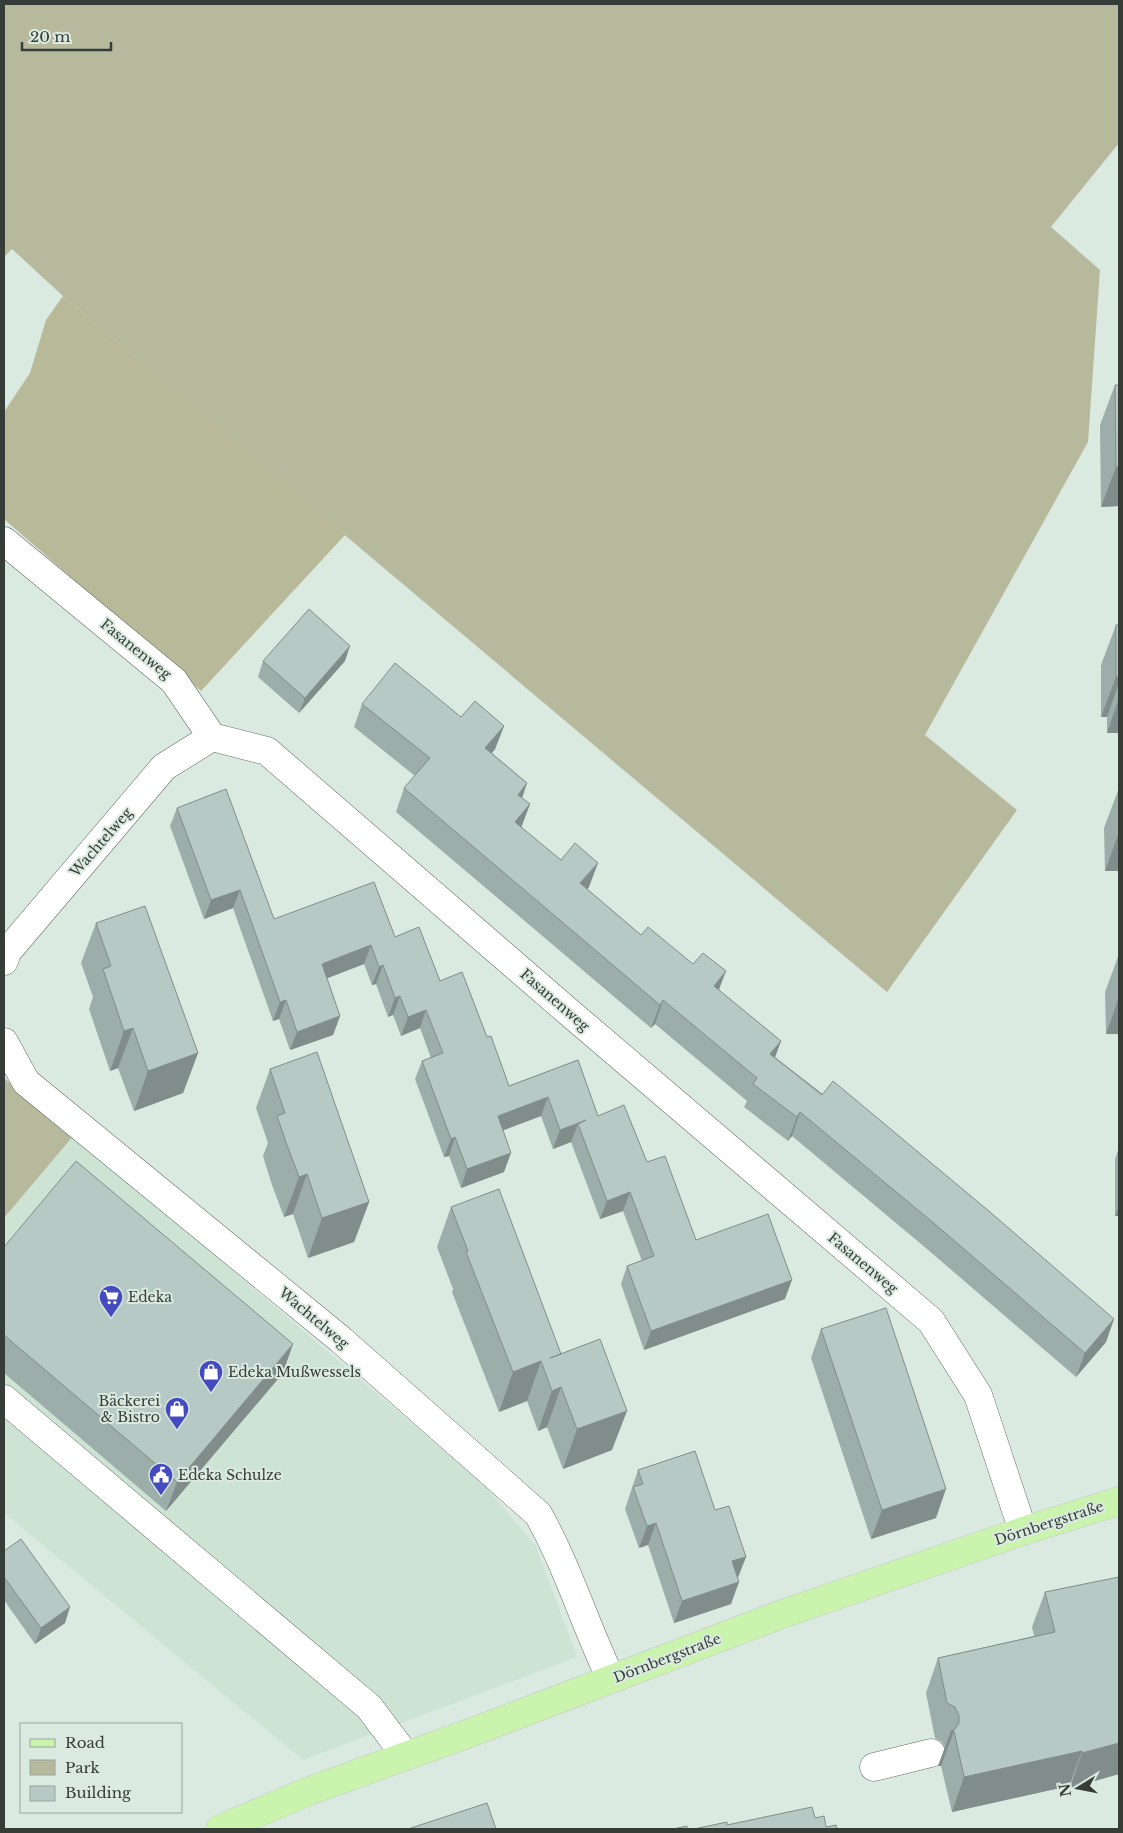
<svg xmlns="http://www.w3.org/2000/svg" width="1123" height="1833" font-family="'Libre Baskerville',serif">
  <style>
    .built { fill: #cde4d5 }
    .green { fill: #b7b99c }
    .forest { fill: #b7b998 }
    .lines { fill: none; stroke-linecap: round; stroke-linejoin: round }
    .minor-casing { stroke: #637067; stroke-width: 29 }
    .major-casing { stroke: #c7c8c7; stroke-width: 29 }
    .minor { stroke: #fff; stroke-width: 28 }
    .major { stroke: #caf4ad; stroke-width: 28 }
    .wall { fill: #9dada9 }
    .shaded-wall { fill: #808d8a }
    .building { fill: #b7c9c5; stroke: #808d8a }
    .labels { text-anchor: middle; stroke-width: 4; stroke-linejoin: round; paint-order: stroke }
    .street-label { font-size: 14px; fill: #363c38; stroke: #dbeae1 }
    .poi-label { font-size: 14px; fill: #363c38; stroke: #dbeae1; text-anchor: start }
  </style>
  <rect width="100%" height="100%" fill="#dbeae1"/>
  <path class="built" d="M74,1135L484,1485L536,1546L577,1657L303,1760L4,1513V1218Z"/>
  <g class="green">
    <path d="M4,4H1119V143L1051,227L1100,270L1088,442L925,735L1017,810L887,992L239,446L63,296L12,249L4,257Z"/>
    <path d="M4,1078L74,1135L4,1218Z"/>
  </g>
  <path class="forest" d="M63,296L345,535L201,691L4,519V412L30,373L46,320Z"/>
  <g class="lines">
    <defs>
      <g id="minor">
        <path d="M4,541L174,681L212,737L267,751L571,1014L931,1321L978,1395L1023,1531"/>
        <path d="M4,961L7,952L164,767L212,737"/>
        <path d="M4,1042L26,1082L340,1339L538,1514C568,1567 585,1625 611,1679"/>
        <path d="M4,1399L369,1707L406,1756"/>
        <path d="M874,1767L931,1753"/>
      </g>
      <path id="major" d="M220,1829L309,1791L467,1734L782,1614L1023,1531L1119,1501"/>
    </defs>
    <use href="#minor" class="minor-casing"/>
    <use href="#major" class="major-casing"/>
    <use href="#minor" class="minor"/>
    <use href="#major" class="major"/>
  </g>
  <g class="wall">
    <path d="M1115,385H1119V506L1101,507L1100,425Z"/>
    <path d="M1116,625H1119V733H1107V717H1101V665Z"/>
    <path d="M263,661H345L299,713L258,677Z"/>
    <path d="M362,704L461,717L504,726L495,749L492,753L527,783L522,798L530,804L521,827L589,887L587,889L641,935L719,990L781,1041L775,1057L1114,1319L1106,1342L1076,1377L927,1249L792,1136L788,1141L744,1107L747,1101L655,1024L651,1028L396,812L404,788L415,776L354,727Z"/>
    <path d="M1119,788V871H1105L1104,828Z"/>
    <path d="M177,808L274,919L395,937L440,981L487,1037L509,1086L578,1060L598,1116L647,1162L696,1240L785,1299L644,1350L621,1284L627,1266L642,1261L623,1211L600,1219L571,1142L553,1149L541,1116L503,1130L504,1172L461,1188L449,1156L444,1157L415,1079L422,1061L431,1058L420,1028L401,1036L393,1015L388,1017L376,984L372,985L364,964L327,978L340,1016L333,1035L290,1050L279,1019L273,1021L233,908L204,919L170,826Z"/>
    <path d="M96,923L198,1053L183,1093L134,1111L118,1068L110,1071L89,1009L93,997L81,963Z"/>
    <path d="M1119,954V1034H1106L1105,992Z"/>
    <path d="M270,1069L369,1202L354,1242L308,1258L293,1214L284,1217L272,1185L263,1156L268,1143L256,1108Z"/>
    <path d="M1119,1147V1216H1115V1159Z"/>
    <path d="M451,1207L561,1354L612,1450L563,1469L547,1427L538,1431L527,1401L499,1412L452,1292L453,1289L437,1247Z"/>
    <path d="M4,1247L283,1373L166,1511L4,1373Z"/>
    <path d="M821,1329L936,1518L871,1539L811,1358Z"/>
    <path d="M638,1470L715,1510L746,1557L738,1578L731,1604L674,1623L648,1545L639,1548L625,1509Z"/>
    <path d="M4,1551L65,1623L35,1644L4,1600Z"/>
    <path d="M1045,1592L1119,1774L1070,1788L1069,1786L952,1812L941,1766H938L945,1748L942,1742L935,1738L926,1693L938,1658L1034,1636L1032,1627Z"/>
  </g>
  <g class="shaded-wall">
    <path d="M1116,467H1119V506L1101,507Z"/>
    <path d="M350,646L345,661L299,713L305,698Z"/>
    <path d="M1116,677H1119V683L1107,717H1101Z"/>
    <path d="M1119,698V733H1107Z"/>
    <path d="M504,726L495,749L477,771L485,748Z"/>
    <path d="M527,783L519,807L518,795Z"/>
    <path d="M530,804L521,828L515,822Z"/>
    <path d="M1119,832V871H1105Z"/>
    <path d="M598,863L589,887L572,907L580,883Z"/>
    <path d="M240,890L233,908L204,919L211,900Z"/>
    <path d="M371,945L364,964L315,983L322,964Z"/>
    <path d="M383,965L376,984L372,985L379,967Z"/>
    <path d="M726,971L717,995L714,986Z"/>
    <path d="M400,996L393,1015L388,1017L395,998Z"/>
    <path d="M1119,997V1034H1106Z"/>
    <path d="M286,1000L279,1019L273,1021L280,1002Z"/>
    <path d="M663,1000L655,1024L651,1028L660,1005Z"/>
    <path d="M426,1010L420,1028L401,1036L408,1017Z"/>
    <path d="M340,1016L333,1035L290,1050L297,1032Z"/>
    <path d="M133,1028L118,1068L110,1071L124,1031Z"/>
    <path d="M781,1041L772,1065L770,1054Z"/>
    <path d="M198,1053L183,1093L134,1111L148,1071Z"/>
    <path d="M548,1097L541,1116L491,1135L498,1116Z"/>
    <path d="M800,1112L792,1136L788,1141L797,1117Z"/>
    <path d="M578,1124L571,1142L553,1149L560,1130Z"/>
    <path d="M455,1137L449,1156L444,1157L451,1139Z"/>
    <path d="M511,1153L504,1172L461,1188L467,1169Z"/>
    <path d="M307,1174L293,1214L284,1217L299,1177Z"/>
    <path d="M630,1192L623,1211L600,1219L607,1201Z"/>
    <path d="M369,1202L354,1242L308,1258L322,1218Z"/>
    <path d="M1119,1206V1216H1115Z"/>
    <path d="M792,1280L785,1299L644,1350L651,1331Z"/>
    <path d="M1114,1319L1106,1342L1076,1377L1085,1353Z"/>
    <path d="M293,1344L283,1373L166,1511L177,1482Z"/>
    <path d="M541,1361L527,1401L499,1412L513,1372Z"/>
    <path d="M561,1387L547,1427L538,1431L552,1391Z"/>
    <path d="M627,1411L612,1450L563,1469L577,1429Z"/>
    <path d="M946,1489L936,1518L871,1539L882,1510Z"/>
    <path d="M656,1523L648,1545L639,1548L647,1526Z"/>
    <path d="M746,1557L737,1579L732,1561Z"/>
    <path d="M739,1582L731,1604L674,1623L682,1601Z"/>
    <path d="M70,1607L65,1623L35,1644L41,1628Z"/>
    <path d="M951,1731H954L941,1766H938Z"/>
    <path d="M1119,1743V1774L1070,1788L1082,1753Z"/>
    <path d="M1082,1751L1069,1786L952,1812L964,1777Z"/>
  </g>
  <g class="building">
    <path d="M1115,385H1119V467H1116Z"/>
    <path d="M309,609L350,646L305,698L263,661Z"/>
    <rect x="1116" y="625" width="3" height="52"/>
    <path d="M395,663L461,717L475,701L504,726L485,748L527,783L518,795L530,804L515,822L561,860L575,843L598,863L580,883L641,935L648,927L693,964L703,953L726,971L714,986L781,1041L770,1054L822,1095L833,1081L990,1212L1114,1319L1085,1353L936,1225L800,1112L797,1117L753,1084L757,1078L663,1000L660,1005L404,788L430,758L362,704Z"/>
    <path d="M226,789L274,919L374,882L395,937L419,927L440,981L462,972L487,1037L491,1036L509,1086L578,1060L598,1116L624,1105L647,1162L665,1156L696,1240L768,1214L792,1280L651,1331L627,1266L654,1256L630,1192L607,1201L578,1124L586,1120L560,1130L548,1097L498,1116L511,1153L467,1169L455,1137L451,1139L422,1061L443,1053L426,1010L408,1017L400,996L395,998L383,965L379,967L371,945L322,964L340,1016L297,1032L286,1000L280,1002L240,890L211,900L177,808Z"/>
    <path d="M145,906L198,1053L148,1071L133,1028L124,1031L103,969L111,966L96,923Z"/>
    <path d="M317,1052L369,1202L322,1218L307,1174L299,1177L287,1145L277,1116L285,1113L270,1069Z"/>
    <path d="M76,1161L293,1344L177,1482L4,1335V1247Z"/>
    <path d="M499,1189L561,1354L550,1358L600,1339L627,1411L577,1429L561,1387L552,1391L541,1361L513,1372L466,1252L468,1251L451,1207Z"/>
    <path d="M886,1308L946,1489L882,1510L821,1329Z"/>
    <path d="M695,1451L715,1510L729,1506L746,1557L732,1561L739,1582L682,1601L656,1523L647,1526L633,1487L643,1484L638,1470Z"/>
    <path d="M21,1539L70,1607L41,1628L4,1577V1551Z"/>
    <path d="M1119,1577V1743L1082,1753V1751L964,1777L954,1731H951L955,1729L959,1723V1715L955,1707L947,1703L938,1658L1055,1632L1045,1592Z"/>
    <path d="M487,1803L496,1829H408Z"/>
    <path d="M812,1807L815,1818L824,1816L826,1827L836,1825L837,1829H694L727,1822V1825Z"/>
    <path d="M687,1826V1829H673Z"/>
  </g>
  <defs>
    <symbol id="supermarket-pin" viewBox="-11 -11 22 30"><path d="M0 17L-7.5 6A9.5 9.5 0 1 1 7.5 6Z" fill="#444abf" stroke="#dbeae1"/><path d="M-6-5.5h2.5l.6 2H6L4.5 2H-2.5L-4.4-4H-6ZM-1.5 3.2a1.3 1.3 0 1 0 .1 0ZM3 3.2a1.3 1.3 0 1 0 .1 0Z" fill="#fff"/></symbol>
    <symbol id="shop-pin" viewBox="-11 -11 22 30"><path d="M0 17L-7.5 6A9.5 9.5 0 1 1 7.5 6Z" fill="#444abf" stroke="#dbeae1"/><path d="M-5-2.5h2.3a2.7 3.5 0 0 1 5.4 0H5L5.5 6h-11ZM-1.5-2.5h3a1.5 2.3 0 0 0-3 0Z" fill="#fff"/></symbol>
    <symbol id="civic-pin" viewBox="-11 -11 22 30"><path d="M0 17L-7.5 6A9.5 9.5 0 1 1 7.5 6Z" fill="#444abf" stroke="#dbeae1"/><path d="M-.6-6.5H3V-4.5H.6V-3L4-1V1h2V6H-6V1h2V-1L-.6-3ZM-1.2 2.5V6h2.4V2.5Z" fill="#fff"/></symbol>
  </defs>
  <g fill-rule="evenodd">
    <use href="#supermarket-pin" x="97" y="1283" width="28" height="38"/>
    <use href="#shop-pin" x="197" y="1358" width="28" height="38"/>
    <use href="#shop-pin" x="163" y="1395" width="28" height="38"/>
    <use href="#civic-pin" x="147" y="1461" width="28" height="38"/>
  </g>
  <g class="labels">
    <g class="street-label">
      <text transform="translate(136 649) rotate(39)" y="5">Fasanenweg</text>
      <text transform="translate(101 842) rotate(-49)" y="5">Wachtelweg</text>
      <text transform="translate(555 1000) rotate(41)" y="5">Fasanenweg</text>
      <text transform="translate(863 1263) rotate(40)" y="5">Fasanenweg</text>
      <text transform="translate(314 1318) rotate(40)" y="5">Wachtelweg</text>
      <text transform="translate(1049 1523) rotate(-18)" y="5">Dörnbergstraße</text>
      <text transform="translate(667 1658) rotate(-21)" y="5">Dörnbergstraße</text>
    </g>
    <g class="poi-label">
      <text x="128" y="1302">Edeka</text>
      <text x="228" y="1377">Edeka Mußwessels</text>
      <text x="160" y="1406" text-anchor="end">Bäckerei<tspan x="160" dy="16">&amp; Bistro</tspan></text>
      <text x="178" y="1480">Edeka Schulze</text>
    </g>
  </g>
  <rect width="1123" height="1833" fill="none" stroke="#363c38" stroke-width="10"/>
  <rect x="20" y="1723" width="162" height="90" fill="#dbeae1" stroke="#99a49d"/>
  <rect x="30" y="1739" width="25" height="8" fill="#caf4ad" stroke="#99a49d"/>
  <text x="65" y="1748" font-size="15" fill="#363c38">Road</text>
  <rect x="30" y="1760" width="25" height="15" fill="#b7b99c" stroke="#99a49d"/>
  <text x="65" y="1773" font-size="15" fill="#363c38">Park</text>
  <rect x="30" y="1786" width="25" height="15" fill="#b7c9c5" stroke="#99a49d"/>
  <text x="65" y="1798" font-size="15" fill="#363c38">Building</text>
  <g transform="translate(1078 1788) rotate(260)" stroke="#dbeae1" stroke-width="4" paint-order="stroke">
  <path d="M0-4L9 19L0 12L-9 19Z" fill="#363c38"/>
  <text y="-8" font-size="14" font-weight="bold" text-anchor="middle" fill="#363c38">N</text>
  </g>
  <path d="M22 42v8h89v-8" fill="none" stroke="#363c38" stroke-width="2.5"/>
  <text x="30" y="42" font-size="15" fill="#363c38" stroke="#dbeae1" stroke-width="4" paint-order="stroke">20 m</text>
</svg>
